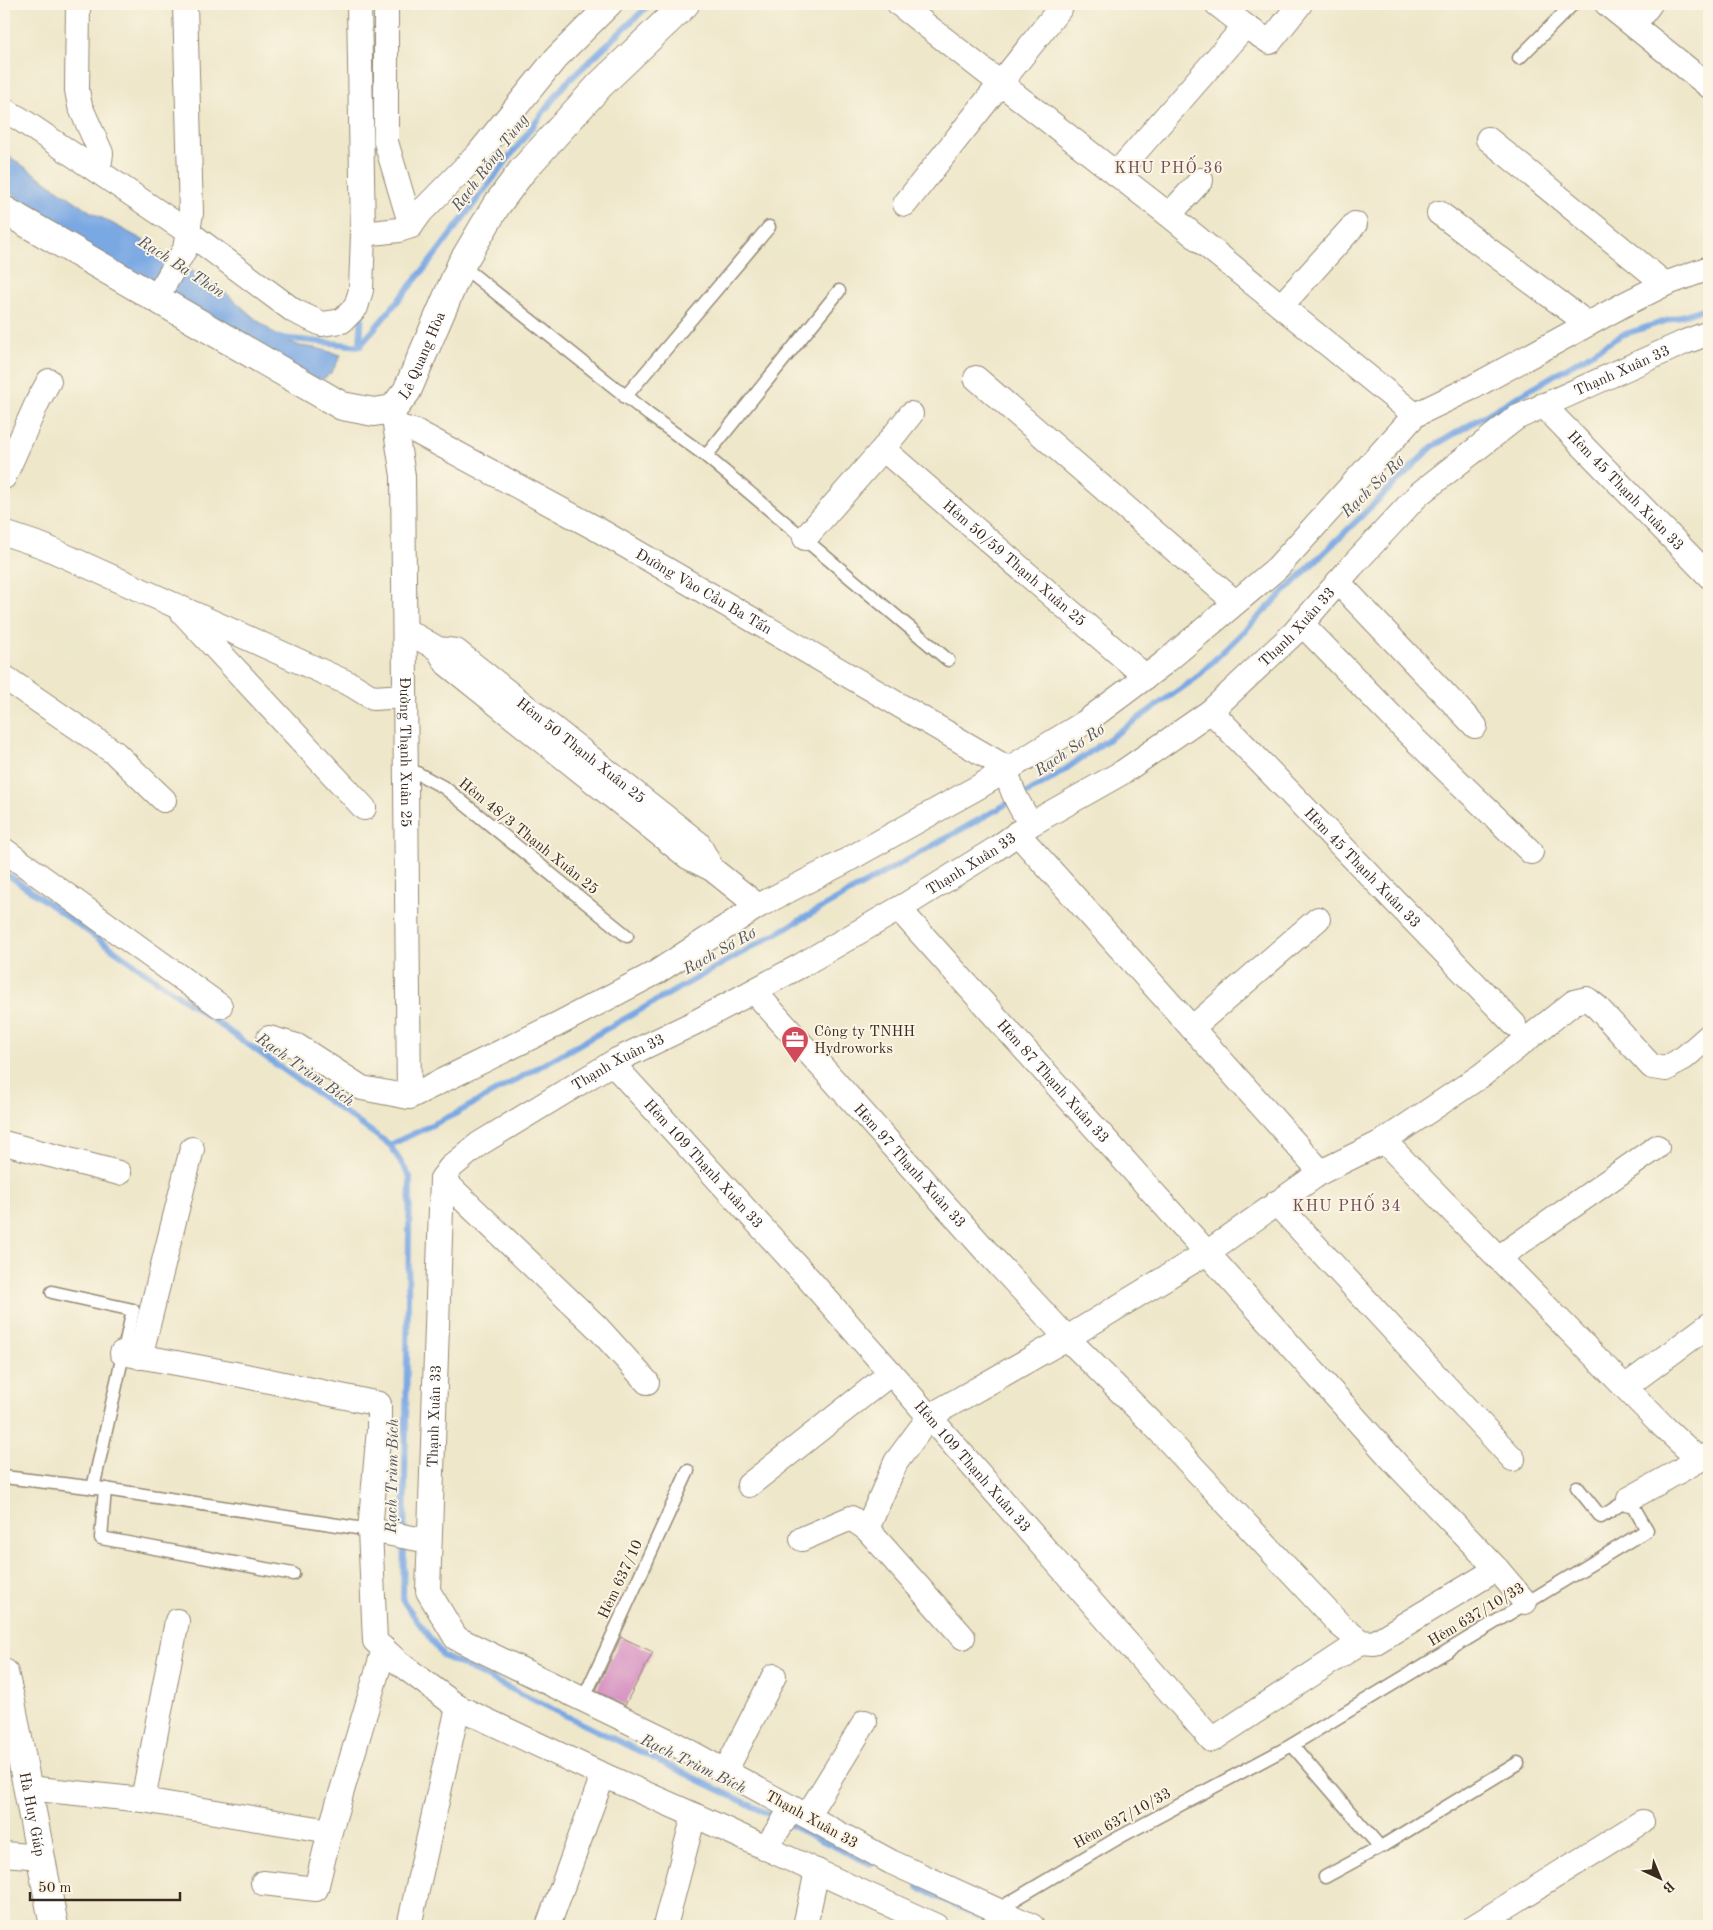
<svg xmlns="http://www.w3.org/2000/svg" width="1713" height="1930" font-family="'Old Standard TT',serif">
  <style>
    .water { fill: #7aa8e3; stroke: #5a6980 }
    .lines { fill: none; stroke-linecap: round; stroke-linejoin: round }
    .stream { stroke: #7aa8e3; stroke-width: 6 }
    .building { fill: #d895c4 }
    .lane-casing { stroke: #948874; stroke-width: 15 }
    .street-casing { stroke: #948874; stroke-width: 26 }
    .secondary-casing { stroke: #948874; stroke-width: 30 }
    .primary-casing { stroke: #948874; stroke-width: 30 }
    .lane { stroke: #fff; stroke-width: 12 }
    .street { stroke: #fff; stroke-width: 24 }
    .secondary { stroke: #fff; stroke-width: 28 }
    .primary { stroke: #fff; stroke-width: 28 }
    .labels { text-anchor: middle; stroke-width: 4; stroke-linejoin: round; paint-order: stroke }
    .street-label { font-size: 15px; fill: #3b2a1e; stroke: #fcf5e5 }
    .poi-label { font-size: 15px; fill: #3b2a1e; stroke: #fcf5e5; text-anchor: start }
    .water-label { font-size: 16px; font-style: italic; fill: #515663; stroke: #fcf5e5 }
    .neighbourhood-label { font-size: 16px; letter-spacing: 1px; fill: #724f58; stroke: #fcf5e5 }
  </style>
  <rect width="100%" height="100%" fill="#fcf5e5"/>
  <filter id="ink" filterUnits="userSpaceOnUse"><feTurbulence type="fractalNoise" baseFrequency=".02" numOctaves="2"/><feDisplacementMap in="SourceGraphic" scale="10" xChannelSelector="R" yChannelSelector="G"/><feConvolveMatrix kernelMatrix="1 2 1 2 8 2 1 2 1" color-interpolation-filters="sRGB"/></filter>
  <filter id="wash" filterUnits="userSpaceOnUse"><feTurbulence type="fractalNoise" baseFrequency=".0096" numOctaves="4" result="noise"/><feDisplacementMap in="SourceGraphic" scale="20" xChannelSelector="R" yChannelSelector="G"/><feGaussianBlur stdDeviation="1.12" result="paint"/><feColorMatrix in="noise" values="0 0 0 0 0 0 0 0 0 0 0 0 0 0 0 0 0 1.4 0 .05"/><feComposite in="paint" operator="in"/></filter>
  <g filter="url(#wash)">
    <rect width="100%" height="100%" fill="#eee7ca"/>
    <path class="water" d="M4,153L91,212L152,245L226,293L252,316L280,338L300,346L316,348L341,355L332,372L323,379L303,376L75,242L4,187Z"/>
    <g class="lines">
      <g class="stream">
        <path d="M271,337L360,346"/>
        <path d="M360,346L426,267L564,85L650,4"/>
        <path d="M360,346L362,310"/>
        <path d="M1021,796L1050,780L1196,678L1432,447L1622,335L1709,307"/>
        <path d="M4,872L390,1145L410,1177L403,1601L443,1656L779,1819"/>
        <path d="M390,1145L457,1113L1012,801"/>
        <path d="M788,1824L871,1864"/>
        <path d="M918,1887L999,1926"/>
      </g>
    </g>
    <g id="blocks">
      <path class="building" d="M621,1637L653,1652L625,1705L596,1691Z"/>
    </g>
  </g>
  <g filter="url(#ink)">
    <use href="#blocks" fill-opacity="0" stroke="#948874" stroke-width="1"/>
    <g class="lines">
      <defs>
        <g id="lane">
          <path d="M1519,58L1573,4"/>
          <path d="M461,265L648,414L706,456L948,660"/>
          <path d="M625,397L769,227"/>
          <path d="M706,456L839,291"/>
          <path d="M406,767L445,788L627,936"/>
          <path d="M52,1292L133,1310L93,1488"/>
          <path d="M4,1477L105,1489L370,1530"/>
          <path d="M105,1489L101,1538L293,1574"/>
          <path d="M583,1700L688,1471"/>
          <path d="M1292,1745L1380,1847"/>
          <path d="M1325,1877L1384,1845L1518,1763"/>
          <path d="M997,1910L1118,1838L1292,1745L1647,1530L1629,1499L1601,1517L1577,1487"/>
        </g>
        <g id="street">
          <path d="M78,4L77,90L80,106L101,153L100,161L96,170"/>
          <path d="M386,4V142L411,226"/>
          <path d="M899,4L1169,215L1415,415"/>
          <path d="M1217,4L1245,26L1270,42L1300,4"/>
          <path d="M1607,4L1709,86"/>
          <path d="M1634,25L1650,4"/>
          <path d="M4,110L20,119L188,232L294,311L322,324L342,321L356,307L361,290L363,234L359,4"/>
          <path d="M1488,139L1665,284"/>
          <path d="M1116,174L1245,26"/>
          <path d="M905,204L1061,7"/>
          <path d="M1439,213L1588,324"/>
          <path d="M1169,215L1201,180"/>
          <path d="M363,234L399,230L411,226L421,212L478,154L556,58L610,4"/>
          <path d="M155,298L162,288L185,249L191,213L185,4"/>
          <path d="M1281,306L1355,224"/>
          <path d="M976,378L1235,602"/>
          <path id="s1" d="M1543,405L1709,576"/>
          <path id="s2" d="M393,412L403,476L409,1097"/>
          <path id="s3" d="M396,426L417,432L597,529L1007,768C1008,787 1021,809 1031,824"/>
          <path id="s4" d="M883,449L1146,677"/>
          <path d="M4,477L38,401L49,381"/>
          <path d="M4,533L43,546L352,685L373,698L405,696"/>
          <path d="M805,538L883,449L911,414"/>
          <path d="M1338,582L1475,726"/>
          <path d="M183,613L364,808"/>
          <path d="M1302,624L1404,729L1531,852"/>
          <path id="s5" d="M405,630L438,649L456,651L698,843L712,869L688,857L447,664L438,649"/>
          <path d="M4,677L115,753L164,800"/>
          <path id="s6" d="M1211,711L1514,1024"/>
          <path d="M1017,833L1321,1172L1384,1141L1482,1075L1574,1002L1587,999L1597,1007L1652,1067L1666,1069L1685,1057L1709,1036"/>
          <path d="M4,850L220,1006"/>
          <path d="M712,869L758,906"/>
          <path id="s7" d="M899,909L1399,1467L1497,1569L1525,1602"/>
          <path id="s8" d="M754,991L987,1252L1067,1338L1152,1423L1340,1625L1361,1642L1374,1643L1497,1569"/>
          <path d="M1192,1028L1318,919"/>
          <path d="M269,1038L297,1046L362,1088L409,1097L558,1024L657,972L758,906L842,863L980,786L1084,723L1163,664L1277,568L1415,415L1473,387L1625,304L1665,284L1709,268"/>
          <path id="s9" d="M612,1063L807,1277L1212,1740L1361,1642"/>
          <path d="M1384,1141L1664,1427L1699,1460L1709,1454"/>
          <path d="M4,1143L119,1173"/>
          <path d="M442,1179L598,1328L647,1382"/>
          <path d="M1276,1203L1513,1459"/>
          <path d="M1498,1258L1657,1147"/>
          <path d="M122,1353L241,1375L379,1404V1429L370,1530L375,1641L399,1663L458,1707L603,1775L694,1815L936,1926"/>
          <path d="M140,1357L192,1149"/>
          <path d="M1625,1387L1709,1325"/>
          <path d="M749,1485L891,1373"/>
          <path d="M1629,1499L1699,1460"/>
          <path d="M370,1530L429,1541"/>
          <path d="M802,1539L851,1518L867,1529"/>
          <path d="M963,1637L867,1529L896,1462L930,1416L1067,1338L1208,1252L1321,1172"/>
          <path d="M725,1772L774,1676"/>
          <path d="M28,1788L143,1800L330,1831L316,1889L263,1883"/>
          <path d="M143,1800L177,1621"/>
          <path d="M807,1816L865,1722"/>
          <path d="M330,1831L384,1649"/>
          <path d="M766,1848L792,1808"/>
          <path d="M4,1854L41,1857"/>
          <path d="M409,1926L458,1707"/>
          <path d="M548,1926L603,1775"/>
          <path d="M665,1926L694,1815"/>
          <path d="M805,1926L817,1871"/>
          <path id="s10" d="M1032,1926L891,1862L675,1744L456,1638L428,1591L442,1179L450,1168L479,1144L617,1060L694,1023L800,966L907,904L994,850L1031,824L1123,772L1211,711L1293,634L1352,566L1419,494L1516,418L1685,342L1709,333"/>
          <path d="M1475,1926L1642,1822"/>
        </g>
        <g id="secondary">
          <path id="s11" d="M4,210L342,406L374,412L393,409L407,391L461,265L496,206L522,171L600,85L685,4"/>
        </g>
        <g id="primary">
          <path id="s12" d="M4,1673L11,1702L54,1926"/>
        </g>
      </defs>
      <use href="#lane" class="lane-casing"/>
      <use href="#street" class="street-casing"/>
      <use href="#secondary" class="secondary-casing"/>
      <use href="#primary" class="primary-casing"/>
      <use href="#lane" class="lane"/>
      <use href="#street" class="street"/>
      <use href="#secondary" class="secondary"/>
      <use href="#primary" class="primary"/>
    </g>
  </g>
  <defs>
    <symbol id="office-pin" viewBox="-11 -11 22 30"><path d="M0 17L-7.5 6A9.5 9.5 0 1 1 7.5 6Z" fill="#d1495b" stroke="#fcf5e5"/><path d="M-6-3h4V-5.5h4V-3h4V5H-6ZM-1-4.5V-3h2v-1.5ZM-6 0V1H6V0Z" fill="#fff"/></symbol>
  </defs>
  <g fill-rule="evenodd">
    <use href="#office-pin" x="779" y="1024" width="32" height="43"/>
  </g>
  <g class="labels">
    <g class="street-label">
      <text dy="5" stroke="none"><textPath href="#s11" startOffset="504">Lê Quang Hòa</textPath></text>
      <text dy="5" stroke="none"><textPath href="#s10" startOffset="2554">Thạnh Xuân 33</textPath></text>
      <text dy="5" stroke="none"><textPath href="#s1" startOffset="119">Hẻm 45 Thạnh Xuân 33</textPath></text>
      <text dy="5" stroke="none"><textPath href="#s4" startOffset="174">Hẻm 50/59 Thạnh Xuân 25</textPath></text>
      <text dy="5" stroke="none"><textPath href="#s3" startOffset="350">Đường Vào Cầu Ba Tấn</textPath></text>
      <text dy="5" stroke="none"><textPath href="#s10" startOffset="2134">Thạnh Xuân 33</textPath></text>
      <text dy="5" stroke="none"><textPath href="#s5" startOffset="216">Hẻm 50 Thạnh Xuân 25</textPath></text>
      <text dy="5" stroke="none"><textPath href="#s2" startOffset="341">Đường Thạnh Xuân 25</textPath></text>
      <text transform="translate(529 836) rotate(39)" y="5">Hẻm 48/3 Thạnh Xuân 25</text>
      <text dy="5" stroke="none"><textPath href="#s10" startOffset="1729">Thạnh Xuân 33</textPath></text>
      <text dy="5" stroke="none"><textPath href="#s6" startOffset="218">Hẻm 45 Thạnh Xuân 33</textPath></text>
      <text dy="5" stroke="none"><textPath href="#s10" startOffset="1324">Thạnh Xuân 33</textPath></text>
      <text dy="5" stroke="none"><textPath href="#s7" startOffset="231">Hẻm 87 Thạnh Xuân 33</textPath></text>
      <text dy="5" stroke="none"><textPath href="#s9" startOffset="136">Hẻm 109 Thạnh Xuân 33</textPath></text>
      <text dy="5" stroke="none"><textPath href="#s8" startOffset="234">Hẻm 97 Thạnh Xuân 33</textPath></text>
      <text dy="5" stroke="none"><textPath href="#s10" startOffset="874">Thạnh Xuân 33</textPath></text>
      <text dy="5" stroke="none"><textPath href="#s9" startOffset="541">Hẻm 109 Thạnh Xuân 33</textPath></text>
      <text transform="translate(620 1579) rotate(-65)" y="5">Hẻm 637/10</text>
      <text transform="translate(1476 1614) rotate(-31)" y="5">Hẻm 637/10/33</text>
      <text dy="5" stroke="none"><textPath href="#s12" startOffset="144">Hà Huy Giáp</textPath></text>
      <text transform="translate(1122 1818) rotate(-29)" y="5">Hẻm 637/10/33</text>
      <text transform="translate(812 1819) rotate(29)" y="5">Thạnh Xuân 33</text>
    </g>
    <g class="poi-label">
      <text x="814" y="1036">Công ty TNHH<tspan x="814" dy="17">Hydroworks</tspan></text>
    </g>
    <g class="water-label">
      <text transform="translate(489 162) rotate(-53)" y="6">Rạch Rỗng Tùng</text>
      <text transform="translate(182 266) rotate(33)" y="6">Rạch Ba Thôn</text>
      <text transform="translate(1372 486) rotate(-44)" y="6">Rạch Sơ Rơ</text>
      <text transform="translate(1069 749) rotate(-34)" y="6">Rạch Sơ Rơ</text>
      <text transform="translate(719 950) rotate(-29)" y="6">Rạch Sơ Rơ</text>
      <text transform="translate(306 1069) rotate(35)" y="6">Rạch Trùm Bích</text>
      <text transform="translate(391 1476) rotate(-89)" y="6">Rạch Trùm Bích</text>
      <text transform="translate(694 1763) rotate(26)" y="6">Rạch Trùm Bích</text>
    </g>
    <g class="neighbourhood-label">
      <text x="1169" y="173">KHU PHỐ 36</text>
      <text x="1347" y="1211">KHU PHỐ 34</text>
    </g>
  </g>
  <rect width="1713" height="1930" fill="none" stroke="#fcf5e5" stroke-width="20"/>
  <g transform="translate(1660 1878) rotate(136)" stroke="#fcf5e5" stroke-width="4" paint-order="stroke">
  <path d="M0-4L9 19L0 12L-9 19Z" fill="#3b2a1e"/>
  <text y="-8" font-size="14" font-weight="bold" text-anchor="middle" fill="#3b2a1e">B</text>
  </g>
  <path d="M30 1892v8h150v-8" fill="none" stroke="#3b2a1e" stroke-width="2.5"/>
  <text x="38" y="1892" font-size="15" fill="#3b2a1e" stroke="#fcf5e5" stroke-width="4" paint-order="stroke">50 m</text>
</svg>
